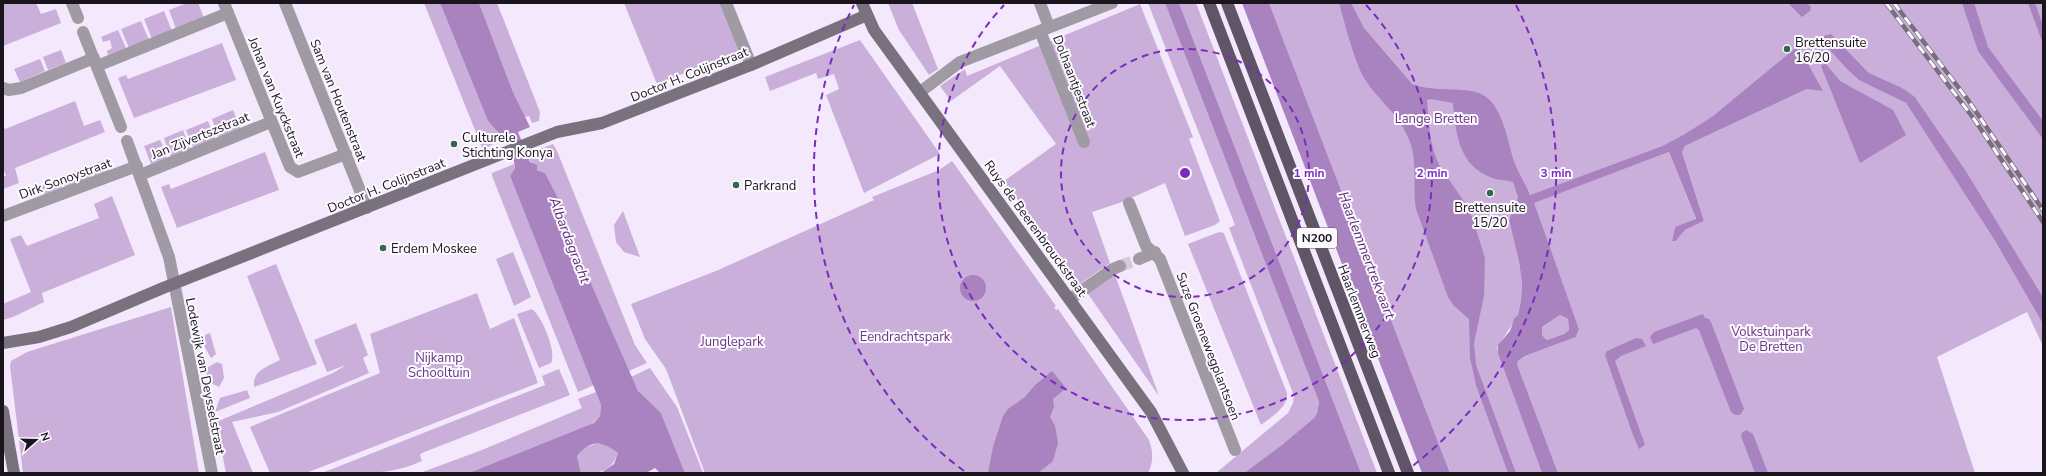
<svg xmlns="http://www.w3.org/2000/svg" width="2046" height="476" font-family="'Nunito Sans',sans-serif">
  <style>
    .green { fill: #c9afd9 }
    .water { fill: #a982c0; fill-rule: evenodd }
    .lines { fill: none; stroke-linecap: round; stroke-linejoin: round }
    .street-tunnel { stroke: #d3c9db; stroke-width: 12; stroke-dasharray: 12 6; stroke-linecap: butt }
    .street { stroke: #9f9aa3; stroke-width: 12 }
    .secondary { stroke: #7a717f; stroke-width: 12 }
    .primary { stroke: #5f5566; stroke-width: 12 }
    .rail-casing { stroke: #776f7c; stroke-width: 4.5 }
    .rail { stroke: #fdfaff; stroke-width: 3; stroke-dasharray: 9; stroke-linecap: butt }
    .ring { fill: none; stroke: #7b2cbf; stroke-width: 2; stroke-dasharray: 7 5 }
    .poi-dot { fill: #30674e; stroke: #fdfaff; stroke-width: 1.5 }
    .labels { text-anchor: middle; stroke-width: 4; stroke-linejoin: round; paint-order: stroke }
    .shield { fill: #fdfaff; stroke: #5e5a61; stroke-width: 1 }
    .shield-label { font-size: 12px; font-weight: bold; fill: #1a151d }
    .poi-label { font-size: 13px; fill: #1a151d; stroke: #fdfaff; text-anchor: start }
    .street-label { font-size: 13px; fill: #1a151d; stroke: #fdfaff }
    .park-label { font-size: 13px; fill: #683783; stroke: #fdfaff }
    .water-label { font-size: 14px; font-style: italic; fill: #5e2d78; stroke: #fdfaff }
    .centre { fill: #7b2cbf; stroke: #fdfaff; stroke-width: 2 }
    .ring-label { font-size: 12px; text-anchor: middle; font-weight: bold; fill: #7b2cbf; stroke: #fdfaff; stroke-width: 4; stroke-linejoin: round; paint-order: stroke }
  </style>
  <rect width="100%" height="100%" fill="#f4e9fc"/>
  <g class="green">
    <path d="M3,3H36L41,14L56,9L61,23L3,46Z"/>
    <path d="M187,3H198L204,18L176,29L169,10Z"/>
    <path d="M424,3H440L488,121L503,138L483,150Z"/>
    <path d="M479,3H497L540,112L539,121L532,123L529,116L525,117L513,92Z"/>
    <path d="M624,3H721L740,51L657,84Z"/>
    <path d="M888,3H912L938,69L929,75L899,30Z"/>
    <path d="M1148,3H1165L1319,402L1317,413L1314,418L1283,444L1244,473H1216L1288,413L1293,403L1294,396L1229,228L1235,225Z"/>
    <path d="M1179,3H1196L1377,473H1361Z"/>
    <path d="M1269,3H2043V297L1966,171L1915,97L1869,73L1831,34L1884,92L1906,103L1995,241L2043,324V346L2027,312L1937,357L1975,473H1558L1517,364L1519,360L1525,356L1576,337L1579,329L1533,203L1669,152L1696,220L1675,227L1672,241H1676L1685,230L1704,221L1682,152L1685,146L1807,89L1798,47L1713,116L1683,135L1662,146L1530,195L1518,197L1509,220L1519,262L1522,283L1521,300L1518,315L1497,348L1542,473H1450Z"/>
    <path d="M1140,4L1193,137L1189,139L1220,221L1215,225L1185,236L1165,183L1122,202L1092,212L1110,263L1080,284L1004,181L1056,144L1000,66L951,101L940,86L965,69L967,76Z"/>
    <path d="M164,11L172,31L152,39L144,19Z"/>
    <path d="M141,21L149,40L129,48L121,29Z"/>
    <path d="M118,30L126,48L108,55L107,51L112,48L110,40L103,42L101,37Z"/>
    <path d="M860,40L940,154L864,193L826,95L839,89L834,74L818,79L816,73L770,91L765,77Z"/>
    <path d="M222,43L236,80L134,118L118,78L126,75L128,79Z"/>
    <path d="M61,50L66,63L48,70L43,57Z"/>
    <path d="M40,59L45,71L20,82L14,69Z"/>
    <path d="M75,101L84,126L100,120L105,132L15,168L19,183L3,189V177L6,176L3,168V126L5,129Z"/>
    <path d="M233,110L241,130L219,138L212,119Z"/>
    <path d="M208,121L216,141L194,149L186,130Z"/>
    <path d="M183,130L190,150L171,157L164,138Z"/>
    <path d="M160,140L163,146L157,148L159,155L165,153L167,158L151,164L144,146Z"/>
    <path d="M553,144L557,151L635,345L647,363L629,371L576,249L565,215L566,213L545,173L537,170L526,155Z"/>
    <path d="M265,152L279,190L177,228L161,187L169,184L171,189Z"/>
    <path d="M104,160L109,172L95,178L90,165Z"/>
    <path d="M952,161L1056,306L1054,307L1056,310L1058,309L1149,440C1153,452 1154,461 1148,473H705L666,369L645,339L631,304L716,271L874,200L872,197L939,170Z"/>
    <path d="M514,164L515,168L510,176L594,385L578,392L492,176V173Z"/>
    <path d="M87,166L92,178L66,189L61,177Z"/>
    <path d="M58,178L63,190L45,197L41,185Z"/>
    <path d="M112,196L135,255L42,293L44,302L13,317L3,320V304L31,292L10,239L21,235L27,246L99,218L94,204Z"/>
    <path d="M623,211L640,257L624,252L616,242L614,225Z"/>
    <path d="M1219,232L1224,233L1225,236L1287,393C1288,408 1272,416 1261,425L1188,244Z"/>
    <path d="M513,252L531,297L514,306L496,259Z"/>
    <path d="M276,264L317,364L254,387C252,371 268,366 280,360L247,276Z"/>
    <path d="M1115,275L1159,396L1086,291Z"/>
    <path d="M477,293L490,329L514,318L538,383L306,473H270L250,427L380,373L370,334Z"/>
    <path d="M171,307L199,473H23L10,366L11,361L27,352Z"/>
    <path d="M532,309C542,316 557,353 551,363L539,368L517,314Z"/>
    <path d="M1560,315L1568,319L1569,330L1564,334L1547,340L1542,335V327Z"/>
    <path d="M356,323L368,355L363,358L369,373L278,412L232,422L253,473H226L216,422L333,373L346,365L327,372L314,340Z"/>
    <path d="M210,333L216,354L211,358L203,344L205,335Z"/>
    <path d="M217,362L222,364L224,378L219,387L209,382L205,369Z"/>
    <path d="M650,368L677,407L703,473H685L661,413L641,396L631,377Z"/>
    <path d="M559,369L570,395L422,453L420,455L422,461C391,476 356,473 322,473L545,385L542,376Z"/>
    <path d="M247,390L250,398L215,412L220,398Z"/>
    <path d="M596,392L601,405L600,416L591,425L469,473H420L482,450L582,408L578,399Z"/>
    <path d="M595,444H606L618,453C610,473 600,473 581,473L577,456L583,448Z"/>
  </g>
  <g class="water">
    <path d="M440,3H479L513,92L530,127L518,132L530,162L537,165V170L545,173L566,213L565,215L576,249L638,391L661,413L685,473H660L655,468L646,473H601L614,464L618,453C602,441 591,439 577,456L581,473H469L594,423L600,416L601,405L510,176L515,168L510,136L503,138L488,121Z"/>
    <path d="M1165,3H1179L1361,473H1244L1283,444L1314,418L1317,413L1319,402Z"/>
    <path d="M1242,3H1269L1450,473H1422Z"/>
    <path d="M1339,3H1351L1364,28L1412,84C1433,92 1455,87 1476,92C1503,99 1507,142 1515,164C1519,174 1526,185 1530,195L1662,146L1683,135L1713,116L1798,46L1823,91L1807,89L1685,146L1682,152L1704,221L1685,230L1676,241H1672L1675,227L1696,219L1669,152L1534,203L1579,329L1576,337L1525,356L1519,360L1517,364L1558,473H1542L1498,353V345L1510,331L1514,319L1518,315L1521,300L1522,283L1519,262L1509,220L1518,197L1513,182C1506,180 1498,180 1492,178C1458,165 1456,133 1453,103L1431,99L1427,100L1430,136L1434,152L1439,165L1463,200L1472,217L1485,258L1484,296L1474,343L1476,365L1516,473H1508L1476,385L1470,358L1469,319L1454,306L1448,297L1416,209C1412,186 1418,164 1410,142C1400,114 1379,102 1364,78C1354,60 1345,24 1339,3ZM1560,315L1568,319L1569,330L1564,334L1547,340L1542,335V327Z"/>
    <path d="M1788,3H1807L1811,7L1810,11L1802,17Z"/>
    <path d="M1962,3H1974L1988,47L2043,121V139L1978,51Z"/>
    <path d="M2028,3H2035L2043,25V44Z"/>
    <path d="M1831,34L1869,73L1902,88L1915,97L1966,171L2043,297V324L1995,241L1906,103L1859,80L1847,69L1822,41L1824,36Z"/>
    <path d="M1825,63L1840,81L1893,110L1906,135L1860,163L1821,66Z"/>
    <circle cx="973" cy="288" r="13"/>
    <path d="M1703,314L1705,318L1709,319L1711,322L1744,409L1740,415H1735L1731,412L1699,330L1696,328L1653,344L1650,337L1654,332Z"/>
    <path d="M1636,338L1642,339L1646,346L1621,356L1615,361L1645,445L1639,449L1633,435L1605,355L1607,351Z"/>
    <path d="M1052,371L1066,388L1053,399L1054,407L1050,417L1055,426L1058,443L1053,461L1038,473H988L993,447L1003,416L1008,409L1025,397L1035,385Z"/>
    <path d="M1746,430L1753,434L1768,473H1755L1741,436L1742,433Z"/>
  </g>
  <g class="lines">
    <path class="street-tunnel" d="M1120,266L1139,259"/>
    <g class="street">
      <path d="M72,3L78,18"/>
      <path d="M224,3L290,167L298,172L346,154"/>
      <path d="M285,3L367,208"/>
      <path d="M726,3L751,65"/>
      <path d="M1040,3L1049,27"/>
      <path d="M1040,31L1084,142"/>
      <path d="M83,32L121,127"/>
      <path d="M97,66L228,13"/>
      <path d="M3,88L9,90L21,88L94,58"/>
      <path d="M920,92L960,62L1112,3"/>
      <path d="M127,141L169,257L212,473"/>
      <path d="M140,175L271,122"/>
      <path d="M1129,203L1146,246L1160,259L1235,450"/>
      <path d="M3,216L137,166"/>
      <path d="M1139,259L1155,252"/>
      <path d="M1070,299L1113,269L1120,266"/>
    </g>
    <g class="secondary">
      <path d="M862,3L874,30L1151,412L1183,473"/>
      <path d="M3,343L39,337L71,327L163,288L557,132L602,123L751,65L867,15"/>
      <path d="M3,411L14,473"/>
    </g>
    <g class="primary">
      <path d="M1209,3L1389,473"/>
      <path d="M1227,3L1408,473"/>
    </g>
    <defs>
      <g id="rail">
        <path d="M1886,3L1974,119L2043,222"/>
        <path d="M1894,3L1968,100L2043,210"/>
      </g>
    </defs>
    <use href="#rail" class="rail-casing"/>
    <use href="#rail" class="rail"/>
  </g>
  <g class="ring">
    <circle cx="1185" cy="173" r="124"/>
    <path d="M1366 5A247 247 0 1 1 1004 5"/>
    <path d="M964 471A371 371 0 0 1 854 5M1516 5A371 371 0 0 1 1406 471"/>
  </g>
  <g class="poi-dot">
    <circle cx="1787" cy="49" r="4"/>
    <circle cx="454" cy="144" r="4"/>
    <circle cx="736" cy="185" r="4"/>
    <circle cx="1490" cy="193" r="4"/>
    <circle cx="383" cy="248" r="4"/>
  </g>
  <g class="labels">
    <rect class="shield" x="1297" y="228" width="40" height="20" rx="3"/>
    <g class="shield-label">
      <text x="1317" y="242">N200</text>
    </g>
    <g class="poi-label">
      <text x="1795" y="47">Brettensuite<tspan x="1795" dy="15">16/20</tspan></text>
      <text x="462" y="142">Culturele<tspan x="462" dy="15">Stichting Konya</tspan></text>
      <text x="744" y="190">Parkrand</text>
      <text x="1490" y="212" text-anchor="middle">Brettensuite<tspan x="1490" dy="15">15/20</tspan></text>
      <text x="391" y="253">Erdem Moskee</text>
    </g>
    <g class="street-label">
      <text transform="translate(689 74) rotate(-22)" y="5">Doctor H. Colijnstraat</text>
      <text transform="translate(1075 81) rotate(69)" y="5">Dolhaantjestraat</text>
      <text transform="translate(277 97) rotate(68)" y="5">Johan van Kuyckstraat</text>
      <text transform="translate(339 100) rotate(68)" y="5">Sam van Houtenstraat</text>
      <text transform="translate(200 135) rotate(-22)" y="5">Jan Zijvertszstraat</text>
      <text transform="translate(65 178) rotate(-20)" y="5">Dirk Sonoystraat</text>
      <text transform="translate(386 185) rotate(-22)" y="5">Doctor H. Colijnstraat</text>
      <text transform="translate(1036 228) rotate(54)" y="5">Ruys de Beerenbrouckstraat</text>
      <text transform="translate(1360 311) rotate(69)" y="5">Haarlemmerweg</text>
      <text transform="translate(1209 346) rotate(69)" y="5">Suze Groenewegplantsoen</text>
      <text transform="translate(206 376) rotate(79)" y="5">Lodewijk van Deysselstraat</text>
    </g>
    <g class="park-label">
      <text x="1436" y="123">Lange Bretten</text>
      <text x="1771" y="336">Volkstuinpark<tspan x="1771" dy="15">De Bretten</tspan></text>
      <text x="905" y="341">Eendrachtspark</text>
      <text x="732" y="346">Junglepark</text>
      <text x="439" y="362">Nijkamp<tspan x="439" dy="15">Schooltuin</tspan></text>
    </g>
    <g class="water-label">
      <text transform="translate(570 240) rotate(69)" y="5">Albardagracht</text>
      <text transform="translate(1367 255) rotate(69)" y="5">Haarlemmertrekvaart</text>
    </g>
  </g>
  <circle cx="1185" cy="173" r="6" class="centre"/>
  <g class="ring-label">
    <text x="1309" y="177">1 min</text>
    <text x="1432" y="177">2 min</text>
    <text x="1556" y="177">3 min</text>
  </g>
  <rect width="2046" height="476" fill="none" stroke="#1a151d" stroke-width="8"/>
  <g transform="translate(36 440) rotate(70)" stroke="#fdfaff" stroke-width="3" paint-order="stroke">
  <path d="M0-3L7 15L0 10L-7 15Z" fill="#1a151d"/>
  <text y="-6" font-size="11" font-weight="bold" text-anchor="middle" fill="#1a151d">N</text>
  </g>
</svg>
